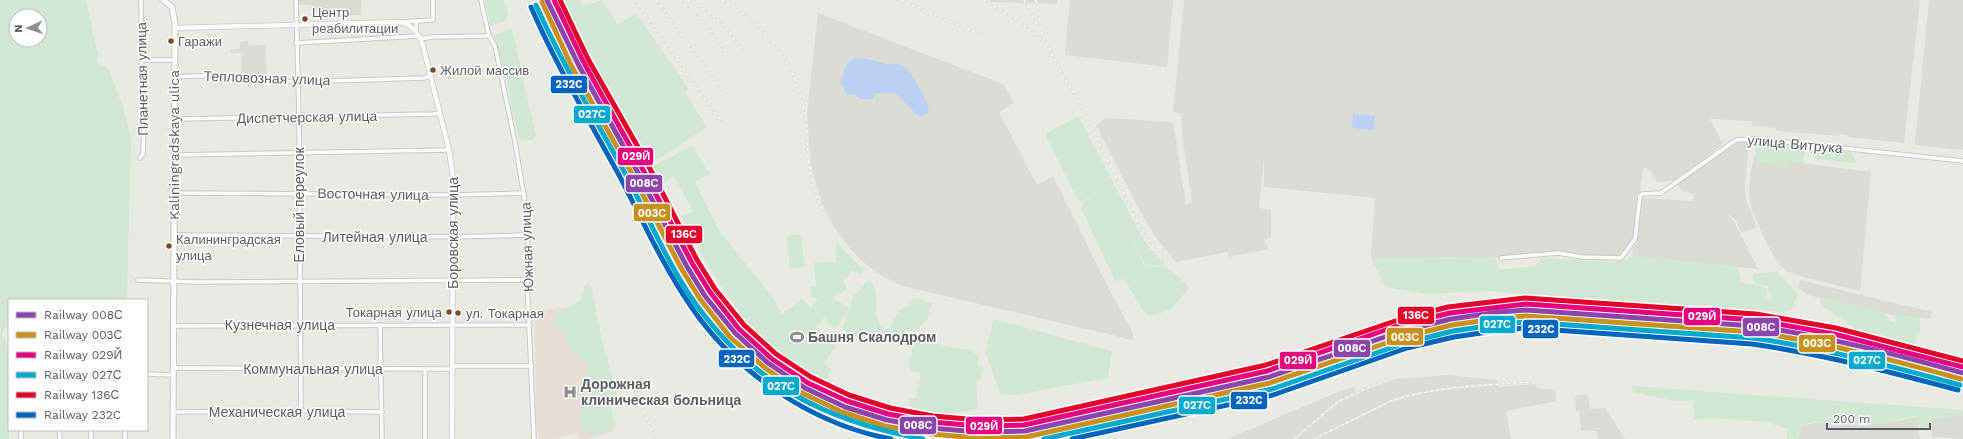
<svg xmlns="http://www.w3.org/2000/svg" width="1963" height="439" font-family="'Work Sans',sans-serif">
  <style>
    .industrial { fill: #dbdbd5 }
    .education { fill: #dadad2 }
    .medical { fill: #e6ddd7 }
    .green { fill: #d2e6d4; fill-rule: evenodd }
    .water { fill: #bacff2 }
    .lines { fill: none; stroke-linecap: round; stroke-linejoin: round }
    .minor-casing { stroke: #c8c8c7; stroke-width: 5.5 }
    .tertiary-casing { stroke: #c8c8c7; stroke-width: 6 }
    .secondary-casing { stroke: #c7c7c5; stroke-width: 7 }
    .minor { stroke: #fcfcfb; stroke-width: 3.5 }
    .tertiary { stroke: #fcfcfb; stroke-width: 4.5 }
    .secondary { stroke: #fcfcfb; stroke-width: 5 }
    .rail-casing { stroke: #e2e2e1; stroke-width: 2.5 }
    .rail { stroke: #fff; stroke-width: 1; stroke-dasharray: 3; stroke-linecap: butt }
    .rail-1-casing { stroke: #fff; stroke-width: 8 }
    .rail-2-casing { stroke: #fff; stroke-width: 8 }
    .rail-3-casing { stroke: #fff; stroke-width: 8 }
    .rail-4-casing { stroke: #fff; stroke-width: 8 }
    .rail-5-casing { stroke: #fff; stroke-width: 8 }
    .rail-6-casing { stroke: #fff; stroke-width: 8 }
    .rail-1 { stroke: #8e44ad; stroke-width: 5 }
    .rail-2 { stroke: #c8901d; stroke-width: 5 }
    .rail-3 { stroke: #e5007d; stroke-width: 5 }
    .rail-4 { stroke: #00a9ce; stroke-width: 5 }
    .rail-5 { stroke: #e4002b; stroke-width: 5 }
    .rail-6 { stroke: #0065bd; stroke-width: 5 }
    .bus-dot { fill: #7a4b2a; stroke: #fff; stroke-width: 1.5 }
    .labels { text-anchor: middle; stroke-width: 3; stroke-linejoin: round; paint-order: stroke }
    .bus-label { font-size: 13px; fill: #5a5c61; stroke: #fff; text-anchor: start }
    .street-label { font-size: 14px; fill: #5a5c61; stroke: #fff }
    .poi-label { font-size: 14px; font-weight: bold; fill: #5a5c61; stroke: #fff; text-anchor: start }
    .line-badge { stroke: #fff; stroke-width: 1.5 }
    .badge-label { font-size: 11px; text-anchor: middle; font-weight: bold; fill: #fff }
  </style>
  <rect width="100%" height="100%" fill="#eaeae4"/>
  <g class="industrial">
    <path d="M990,0H1057V4L991,2Z"/>
    <path d="M1070,0H1173L1167,67L1065,55Z"/>
    <path d="M1184,0H1920L1904,143L1848,137V135L1839,134V136L1776,131V128L1752,126V121L1710,119L1723,144L1685,173L1681,174L1674,181L1658,182L1647,168H1643L1640,193H1637L1634,237L1619,256L1579,255L1561,252L1495,257L1371,258L1375,198L1264,187V159L1259,208L1271,210V237L1264,240L1268,249L1229,257L1228,252L1176,262L1157,239L1140,211L1096,125L1105,118L1173,122L1186,204L1192,202L1182,134V114L1173,112Z"/>
    <path d="M1929,0H1963V150L1915,145Z"/>
    <path d="M818,13L1003,84L1014,103L999,112L1037,185L1053,176L1107,285L1133,334V340L903,286L882,276L863,262L848,246L833,226L822,204L811,165L807,112Z"/>
    <path d="M248,41L249,46L265,45L267,76L242,77L241,53H230V50L240,49V42Z"/>
    <path d="M1749,139L1745,186L1746,200L1757,228L1741,233L1736,220L1726,212L1733,220L1758,269L1632,256L1633,247L1637,244L1642,198L1693,201L1694,194L1682,191L1677,183L1730,144Z"/>
    <path d="M1754,157L1871,172L1860,291L1799,276L1787,271L1777,262L1765,240L1753,213L1749,197L1750,176Z"/>
    <path d="M1800,280L1932,312L1930,319L1892,315L1808,295L1798,287Z"/>
    <path d="M1447,375L1497,380L1498,387L1536,384L1537,388L1555,390L1556,401L1506,411L1511,439H1228L1335,393L1354,387L1356,394L1395,379Z"/>
    <path d="M1588,394L1590,409L1605,408L1625,439H1598L1597,431H1581L1579,411H1576L1575,396Z"/>
    <path d="M1963,415V439L1932,437L1931,419Z"/>
    <path d="M1917,417L1920,439H1798L1802,426L1814,423L1873,425Z"/>
  </g>
  <path class="education" d="M298,0H361V15L312,16L311,5H298Z"/>
  <path class="medical" d="M578,305L614,431L585,439H579L577,433L554,439H540L536,423L535,312Z"/>
  <g class="green">
    <path d="M0,0H86L96,47L99,53L96,62L108,68L123,107L131,137L127,300H9V327L4,328L2,335L9,347V439H0ZM16,16H40V40H16Z"/>
    <path d="M484,0H504L508,15L505,21L491,26Z"/>
    <path d="M564,0H581L583,6L602,0L618,25L636,13L688,88L685,93L707,127L665,155L649,162L645,159L565,22L560,3Z"/>
    <path d="M512,29L536,136L533,140H521L519,137L511,109L510,93L494,35Z"/>
    <path d="M1077,117L1080,119L1143,239L1153,252L1165,263L1164,266L1145,265L1116,210L1145,267C1170,264 1172,271 1189,287C1174,307 1173,313 1146,315L1124,279L1115,281L1082,210L1083,202L1106,190L1083,201L1078,200L1046,137L1047,133Z"/>
    <path d="M1756,143L1782,144L1805,151L1803,163H1788L1787,167L1758,162L1755,158Z"/>
    <path d="M693,146L709,174L695,182L720,232L774,299L782,314L802,299L811,308L818,298L811,297L810,287L816,286L814,263L836,262V242L864,270L861,275L852,270L844,282L847,290L833,297L835,300L849,307L836,329L824,318L816,328L836,346L824,364L831,369L827,380C815,374 800,368 789,360C740,324 709,270 681,217L693,211L674,176L658,186L650,174V167Z"/>
    <path d="M1816,149L1831,152H1852L1856,163L1815,159Z"/>
    <path d="M801,234L805,267L790,269L786,236Z"/>
    <path d="M1632,256L1738,267L1741,282L1767,288L1766,299L1772,300L1768,286L1755,284L1753,276L1756,273L1777,272L1798,294L1791,310L1783,312L1553,297L1495,291L1427,294L1386,287L1371,258L1495,257L1499,270L1536,266L1541,258L1613,262L1623,261Z"/>
    <path d="M867,281H871C873,286 876,291 876,296C878,310 873,316 883,329H890C894,321 899,305 909,306L913,298L932,303L927,320L915,332L906,329L896,342C884,344 848,340 842,328L854,296Z"/>
    <path d="M588,283L592,290L599,328L618,400L611,408L615,425L612,429C602,432 584,439 580,425C579,421 578,416 580,413C583,407 591,403 596,398L595,393L590,391L589,388L586,362L572,353L568,347L563,332L554,321L555,311L566,310L582,299L584,286Z"/>
    <path d="M1820,297L1884,312L1888,320L1895,323V315L1920,318V331L1915,338L1917,348L1936,351L1937,355L1867,337L1821,305Z"/>
    <path d="M993,319L1112,351L1108,378L1014,395L1000,394L986,353Z"/>
    <path d="M909,335C932,343 948,348 972,350L979,357L977,366L983,368L981,378L976,383L978,408L975,410L936,415L911,407L909,399L916,398L921,374L911,371L909,367L913,344L906,336Z"/>
    <path d="M1632,386L1963,410V415L1931,419L1930,426L1920,428L1916,416L1872,425L1861,423L1813,422L1801,426L1797,439H1787L1788,429L1766,422L1713,418L1693,420L1695,400L1675,401L1633,392Z"/>
  </g>
  <g class="water">
    <path d="M856,58C866,58 875,61 886,64C890,64 894,63 898,64C911,66 925,97 929,109L927,114L920,116L916,114L896,93H875L873,99H860L855,94L847,95L841,84C844,74 844,61 856,58Z"/>
    <path d="M1353,114L1375,116L1374,130L1352,128Z"/>
  </g>
  <g class="lines">
    <defs>
      <g id="minor">
        <path d="M296,0L299,118L301,411"/>
        <path d="M481,0L489,36L495,46L515,142L528,221L527,280L534,439"/>
        <path d="M403,22L416,21"/>
        <path d="M416,31V21L433,20V0"/>
        <path d="M420,39L432,37L489,36"/>
        <path d="M296,43L419,36"/>
        <path d="M142,60H175"/>
        <path d="M175,77L221,75L243,78L266,77L276,81L298,82L424,78L430,76"/>
        <path d="M175,119L433,114L439,113"/>
        <path d="M174,155L449,150"/>
        <path d="M140,158L143,154L144,120L142,100L141,0"/>
        <path d="M174,193L454,195L524,193"/>
        <path d="M174,235L454,237L528,235"/>
        <path d="M1501,258L1558,253L1582,257L1621,258L1635,239L1640,196L1642,194L1661,193L1736,140L1756,139L1963,161"/>
        <path d="M138,280L196,282L527,280"/>
        <path d="M380,325L382,439"/>
        <path d="M173,326L530,325"/>
        <path d="M453,366H532"/>
        <path d="M173,368L453,369"/>
        <path d="M425,369V439"/>
        <path d="M147,374L173,375"/>
        <path d="M173,412L301,411L382,412"/>
        <path d="M59,430L60,439"/>
        <path d="M21,439V430"/>
        <path d="M91,439V430"/>
        <path d="M125,439V430"/>
      </g>
      <path id="tertiary" d="M175,28L400,22C413,25 419,34 423,46L449,150L453,178L452,439"/>
      <path id="secondary" d="M163,0L172,7L175,24L173,439"/>
    </defs>
    <use href="#minor" class="minor-casing"/>
    <use href="#tertiary" class="tertiary-casing"/>
    <use href="#secondary" class="secondary-casing"/>
    <use href="#minor" class="minor"/>
    <use href="#tertiary" class="tertiary"/>
    <use href="#secondary" class="secondary"/>
    <defs>
      <g id="rail">
        <path d="M634,0L721,121"/>
        <path d="M656,0L725,94"/>
        <path d="M680,0C700,16 714,35 730,56"/>
        <path d="M687,0C712,10 727,28 743,50"/>
        <path d="M722,0C770,26 798,68 806,121C808,136 807,152 809,167C812,184 817,199 823,214"/>
        <path d="M890,0H891"/>
        <path d="M901,0L986,37"/>
        <path d="M983,0C1005,14 1027,22 1043,44"/>
        <path d="M1024,0L1063,75L1085,113L1138,224L1154,247L1170,264"/>
        <path d="M1036,0L1040,24"/>
        <path d="M1252,397L1419,338L1466,328"/>
        <path d="M640,406L657,439"/>
        <path d="M1294,439L1339,401L1390,378"/>
        <path d="M1314,439L1391,401C1436,386 1487,385 1534,382"/>
      </g>
    </defs>
    <use href="#rail" class="rail-casing"/>
    <use href="#rail" class="rail"/>
    <defs>
      <path id="rail-1" d="M547,0L578,64L636,169L686,265L705,296L735,333L768,363L805,388L845,407L887,420L931,428L978,432L1025,431L1269,377L1402,331L1451,319L1500,312L1526,310L1754,326C1825,336 1894,354 1963,373"/>
      <path id="rail-2" d="M542,2L572,67L631,172L681,268L700,299L730,337L765,368L802,393L842,412L885,426L931,434L978,438L1026,437L1270,383L1404,337L1452,325L1501,318L1526,316L1753,332C1824,342 1893,360 1961,379"/>
      <path id="rail-3" d="M554,0L583,61L641,166L692,263L710,292L739,329L772,359L808,383L847,401L888,414L932,422L978,426L1024,425L1267,371L1400,325L1450,313L1526,304L1755,320L1834,334L1963,367"/>
      <g id="rail-4">
        <path d="M536,5C562,63 594,117 625,173C648,216 667,263 695,303C754,385 826,421 923,439"/>
        <path d="M1044,439L1272,389L1405,343L1453,331L1501,324L1526,322L1753,338C1823,348 1891,366 1960,385"/>
      </g>
      <path id="rail-5" d="M560,0L588,59L647,163L697,260L715,289L744,325L776,354L811,377L849,395L890,408L933,416L978,420L1024,419L1266,365L1398,320L1448,307L1525,298L1756,314L1836,328L1963,361"/>
      <g id="rail-6">
        <path d="M531,7C556,65 589,120 619,175C642,219 662,264 690,305C735,372 811,424 891,439"/>
        <path d="M1072,439L1273,395L1407,348L1454,337L1502,330L1526,328L1752,344C1822,354 1890,372 1958,390"/>
      </g>
    </defs>
    <use href="#rail-1" class="rail-1-casing"/>
    <use href="#rail-2" class="rail-2-casing"/>
    <use href="#rail-3" class="rail-3-casing"/>
    <use href="#rail-4" class="rail-4-casing"/>
    <use href="#rail-5" class="rail-5-casing"/>
    <use href="#rail-6" class="rail-6-casing"/>
    <use href="#rail-1" class="rail-1"/>
    <use href="#rail-2" class="rail-2"/>
    <use href="#rail-3" class="rail-3"/>
    <use href="#rail-4" class="rail-4"/>
    <use href="#rail-5" class="rail-5"/>
    <use href="#rail-6" class="rail-6"/>
  </g>
  <defs>
    <symbol id="stadium-bare" viewBox="-9 -9 18 18"><path d="M0-5a6.5 5 0 1 0 0 10a6.5 5 0 1 0 0-10ZM-3.5-1.8h7v3.6h-7Z" fill="#8c8e8f" stroke="#fff" stroke-width="2.5" paint-order="stroke"/></symbol>
    <symbol id="hospital-bare" viewBox="-9 -9 18 18"><path d="M-5-5h3v3.5h4V-5h3V5h-3V1.5h-4V5h-3Z" fill="#8c8e8f" stroke="#fff" stroke-width="2.5" paint-order="stroke"/></symbol>
  </defs>
  <g fill-rule="evenodd">
    <use href="#stadium-bare" x="787" y="327" width="20" height="20"/>
    <use href="#hospital-bare" x="560" y="382" width="20" height="20"/>
  </g>
  <g class="bus-dot">
    <circle cx="305" cy="19" r="3.5"/>
    <circle cx="171" cy="41" r="3.5"/>
    <circle cx="433" cy="70" r="3.5"/>
    <circle cx="169" cy="246" r="3.5"/>
    <circle cx="449" cy="312" r="3.5"/>
    <circle cx="458" cy="313" r="3.5"/>
  </g>
  <g class="labels">
    <g class="bus-label">
      <text x="312" y="17">Центр<tspan x="312" dy="16">реабилитации</tspan></text>
      <text x="178" y="46">Гаражи</text>
      <text x="440" y="75">Жилой массив</text>
      <text x="176" y="244">Калининградская<tspan x="176" dy="16">улица</tspan></text>
      <text x="442" y="317" text-anchor="end">Токарная улица</text>
      <text x="466" y="318">ул. Токарная</text>
    </g>
    <g class="street-label">
      <text transform="translate(267 78) rotate(2)" y="5">Тепловозная улица</text>
      <text transform="translate(142 79) rotate(-91)" y="5">Планетная улица</text>
      <text transform="translate(307 117) rotate(-1)" y="5">Диспетчерская улица</text>
      <text transform="translate(1795 144) rotate(5)" y="5">улица Витрука</text>
      <text transform="translate(174 145) rotate(-90)" y="5">Kaliningradskaya ulica</text>
      <text transform="translate(373 194) rotate(1)" y="5">Восточная улица</text>
      <text transform="translate(299 205) rotate(-90)" y="5">Еловый переулок</text>
      <text transform="translate(453 233) rotate(-90)" y="5">Боровская улица</text>
      <text x="375" y="242">Литейная улица</text>
      <text transform="translate(527 247) rotate(-92)" y="5">Южная улица</text>
      <text x="280" y="330">Кузнечная улица</text>
      <text x="313" y="374">Коммунальная улица</text>
      <text x="277" y="417">Механическая улица</text>
    </g>
    <g class="poi-label">
      <text x="808" y="342">Башня Скалодром</text>
      <text x="581" y="389">Дорожная<tspan x="581" dy="16">клиническая больница</tspan></text>
    </g>
  </g>
  <g class="line-badge">
    <rect x="550" y="75" width="38" height="19" rx="4" fill="#0065bd"/>
    <rect x="573" y="105" width="38" height="19" rx="4" fill="#00a9ce"/>
    <rect x="617" y="147" width="37" height="19" rx="4" fill="#e5007d"/>
    <rect x="625" y="174" width="38" height="19" rx="4" fill="#8e44ad"/>
    <rect x="633" y="203" width="38" height="19" rx="4" fill="#c8901d"/>
    <rect x="665" y="225" width="38" height="19" rx="4" fill="#e4002b"/>
    <rect x="1397" y="306" width="38" height="19" rx="4" fill="#e4002b"/>
    <rect x="1683" y="307" width="38" height="19" rx="4" fill="#e5007d"/>
    <rect x="1479" y="315" width="37" height="19" rx="4" fill="#00a9ce"/>
    <rect x="1742" y="317" width="38" height="20" rx="4" fill="#8e44ad"/>
    <rect x="1522" y="319" width="37" height="20" rx="4" fill="#0065bd"/>
    <rect x="1386" y="327" width="38" height="19" rx="4" fill="#c8901d"/>
    <rect x="1798" y="334" width="38" height="19" rx="4" fill="#c8901d"/>
    <rect x="1333" y="339" width="38" height="19" rx="4" fill="#8e44ad"/>
    <rect x="718" y="349" width="37" height="19" rx="4" fill="#0065bd"/>
    <rect x="1279" y="351" width="38" height="19" rx="4" fill="#e5007d"/>
    <rect x="1848" y="351" width="38" height="19" rx="4" fill="#00a9ce"/>
    <rect x="762" y="376" width="38" height="20" rx="4" fill="#00a9ce"/>
    <rect x="1230" y="391" width="38" height="19" rx="4" fill="#0065bd"/>
    <rect x="1178" y="396" width="38" height="19" rx="4" fill="#00a9ce"/>
    <rect x="899" y="416" width="38" height="19" rx="4" fill="#8e44ad"/>
    <rect x="965" y="416" width="38" height="19" rx="4" fill="#e5007d"/>
  </g>
  <g class="badge-label">
    <text x="569" y="88">232C</text>
    <text x="592" y="118">027С</text>
    <text x="636" y="160">029Й</text>
    <text x="644" y="187">008С</text>
    <text x="652" y="217">003С</text>
    <text x="684" y="238">136С</text>
    <text x="1416" y="319">136С</text>
    <text x="1702" y="320">029Й</text>
    <text x="1497" y="328">027С</text>
    <text x="1761" y="331">008С</text>
    <text x="1541" y="333">232C</text>
    <text x="1405" y="341">003С</text>
    <text x="1817" y="347">003С</text>
    <text x="1352" y="352">008С</text>
    <text x="737" y="363">232C</text>
    <text x="1298" y="364">029Й</text>
    <text x="1867" y="364">027С</text>
    <text x="781" y="390">027С</text>
    <text x="1249" y="404">232C</text>
    <text x="1197" y="409">027С</text>
    <text x="918" y="429">008С</text>
    <text x="984" y="430">029Й</text>
  </g>
  <rect x="8" y="299" width="140" height="132" fill="#ffffff" stroke="#bdbec0"/>
  <rect x="16" y="312" width="20" height="6" fill="#8e44ad" stroke="#bdbec0"/>
  <text x="44" y="319" font-size="12" fill="#5a5c61">Railway 008С</text>
  <rect x="16" y="332" width="20" height="6" fill="#c8901d" stroke="#bdbec0"/>
  <text x="44" y="339" font-size="12" fill="#5a5c61">Railway 003С</text>
  <rect x="16" y="352" width="20" height="6" fill="#e5007d" stroke="#bdbec0"/>
  <text x="44" y="359" font-size="12" fill="#5a5c61">Railway 029Й</text>
  <rect x="16" y="372" width="20" height="6" fill="#00a9ce" stroke="#bdbec0"/>
  <text x="44" y="379" font-size="12" fill="#5a5c61">Railway 027С</text>
  <rect x="16" y="392" width="20" height="6" fill="#e4002b" stroke="#bdbec0"/>
  <text x="44" y="399" font-size="12" fill="#5a5c61">Railway 136С</text>
  <rect x="16" y="412" width="20" height="6" fill="#0065bd" stroke="#bdbec0"/>
  <text x="44" y="419" font-size="12" fill="#5a5c61">Railway 232C</text>
  <g transform="translate(28 28) rotate(267)"><circle r="19" fill="#ffffff" stroke="#bdbec0"/>
  <path d="M0-3L7 15L0 10L-7 15Z" fill="#8c8e8f"/>
  <text y="-6" font-size="11" font-weight="bold" text-anchor="middle" fill="#5a5c61">N</text>
  </g>
  <path d="M1827 423v6h103v-6" fill="none" stroke="#5a5c61" stroke-width="2"/>
  <text x="1833" y="423" font-size="12" fill="#5a5c61" stroke="#ffffff" stroke-width="3" paint-order="stroke">200 m</text>
</svg>
